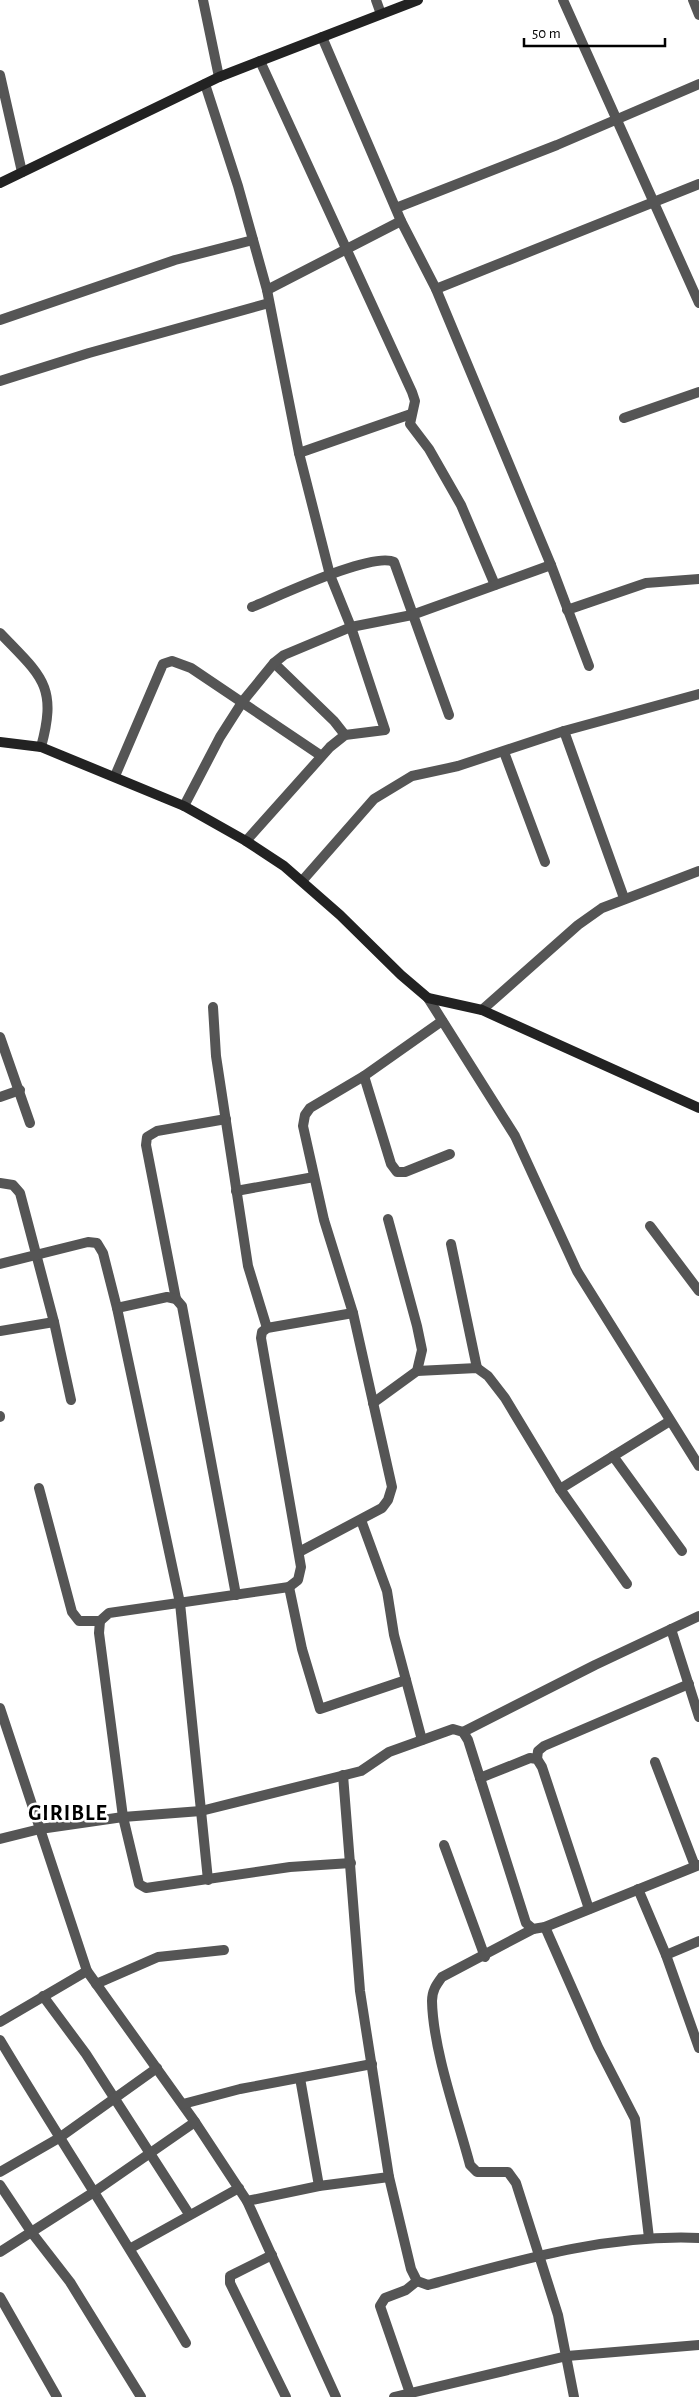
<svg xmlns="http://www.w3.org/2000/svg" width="699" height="2397" font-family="'Alegreya Sans',sans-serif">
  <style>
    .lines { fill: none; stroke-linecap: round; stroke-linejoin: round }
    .street { stroke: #555; stroke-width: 10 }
    .secondary { stroke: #222; stroke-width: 10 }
    .labels { text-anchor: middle; stroke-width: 5; stroke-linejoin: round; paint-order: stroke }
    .district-label { font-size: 22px; font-weight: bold; letter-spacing: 1px; fill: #000; stroke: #fff }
  </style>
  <rect width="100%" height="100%" fill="#fff"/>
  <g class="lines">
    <g class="street">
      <path d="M203,0L219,77"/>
      <path d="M376,0L381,14"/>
      <path d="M563,0L699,303"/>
      <path d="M693,0L699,15"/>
      <path d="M322,37L401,221L436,289L551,565L589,666"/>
      <path d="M260,61L412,392L415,401L410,424L429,449L461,505L495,585"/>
      <path d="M0,75L22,172"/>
      <path d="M205,84L238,186L267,290L299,453L330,575L351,627L385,730L345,735L330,747L246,841"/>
      <path d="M396,208L557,145L699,84"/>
      <path d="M436,289L699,184"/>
      <path d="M267,290L401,221"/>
      <path d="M0,320L175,260L253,240"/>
      <path d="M0,381L89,353L269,303"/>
      <path d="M624,418L699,392"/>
      <path d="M299,453L411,414"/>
      <path d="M252,607C277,597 373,551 394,562L449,715"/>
      <path d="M567,610L646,583L699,579"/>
      <path d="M0,633C41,676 58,685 41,747"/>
      <path d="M274,663L334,721L345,735"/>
      <path d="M564,731L624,898"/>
      <path d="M504,752L545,862"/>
      <path d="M115,776L163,664L172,661L191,668L320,755"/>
      <path d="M184,806L220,737L243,701L274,663L284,655L351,627L412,615L551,565"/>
      <path d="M302,881L374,799L412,776L458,766L564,731L699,694"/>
      <path d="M428,998L515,1136L577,1271L699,1466"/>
      <path d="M213,1007L216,1056L248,1266L267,1328"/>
      <path d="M482,1010L578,925L602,908L699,871"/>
      <path d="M0,1037L30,1123"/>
      <path d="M364,1076L391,1164L397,1172H405L450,1154"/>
      <path d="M0,1097L20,1090"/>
      <path d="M0,1183L13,1185L20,1193L54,1322L71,1400"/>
      <path d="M236,1191L314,1177"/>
      <path d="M650,1226L699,1291"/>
      <path d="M451,1244L477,1368"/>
      <path d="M0,1264L88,1242L97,1243L103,1253L117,1308L180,1603L208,1880"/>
      <path d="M176,1299L146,1145L147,1137L157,1131L226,1119"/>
      <path d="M117,1308L167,1297L176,1299L182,1306L236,1595"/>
      <path d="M0,1331L54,1322"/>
      <path d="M417,1371L477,1368L488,1376L505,1398L560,1489L627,1584"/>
      <path d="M373,1403L417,1371L422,1350L417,1326L388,1219"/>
      <path d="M0,1416V1417"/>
      <path d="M613,1456L682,1551"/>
      <path d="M39,1488L72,1612L79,1621H100"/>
      <path d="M560,1489L670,1421"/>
      <path d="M361,1520L387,1591L394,1635L422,1740"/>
      <path d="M299,1552L382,1508L388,1500L392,1487L353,1313L324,1220L303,1126L305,1115L310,1108L364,1076L442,1021"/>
      <path d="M289,1587L302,1649L320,1709L406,1680"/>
      <path d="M671,1629L699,1717"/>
      <path d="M0,1708L87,1971L195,2122L247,2201L336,2397"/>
      <path d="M463,1732L595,1665L699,1616"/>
      <path d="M537,1759L538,1751L544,1746L689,1684"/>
      <path d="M655,1762L695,1866"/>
      <path d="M480,1778L530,1758L537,1759L542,1767L589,1909"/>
      <path d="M0,1839L40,1829L123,1817L201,1811L361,1771L389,1752L453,1729L463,1732L468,1740L526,1923L533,1929L545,1927L699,1865"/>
      <path d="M444,1845L485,1957"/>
      <path d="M351,1863L290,1867L146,1888L139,1884L123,1817L99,1633L100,1621L109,1613L289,1587L298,1580L301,1567L261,1338L262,1332L267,1328L353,1313"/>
      <path d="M638,1889L666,1955L699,2048"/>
      <path d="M545,1927L598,2047L635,2119L649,2238"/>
      <path d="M533,1929L442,1977C436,1985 432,1991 432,2001C433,2050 457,2116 470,2165L477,2172H508L516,2183L558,2315L574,2397"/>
      <path d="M666,1955L699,1941"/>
      <path d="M96,1984L158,1957L224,1950"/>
      <path d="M43,1996L86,2054L189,2214"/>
      <path d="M0,2022L87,1971"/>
      <path d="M0,2040C61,2142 126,2240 186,2343"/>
      <path d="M300,2078L319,2186"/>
      <path d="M183,2104L240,2089L372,2064"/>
      <path d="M0,2172L59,2138L157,2068"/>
      <path d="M389,2177L411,2269L417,2281L428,2285C517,2261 606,2234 699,2238"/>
      <path d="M0,2185L32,2233L70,2282L141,2397"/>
      <path d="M247,2201L319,2186L389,2177L360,1991L343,1775"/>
      <path d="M131,2248L239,2188"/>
      <path d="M0,2252L94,2192L195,2122"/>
      <path d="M272,2255L230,2276V2283L286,2397"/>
      <path d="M0,2297L57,2397"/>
      <path d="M410,2393L380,2306L385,2298L406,2290L417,2281"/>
      <path d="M394,2397L567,2356L699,2345"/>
    </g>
    <g class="secondary">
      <path d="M0,183L219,77L418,0"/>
      <path d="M0,742L41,747L184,806L246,841L284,866L340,915L401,975L428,998L482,1010L699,1108"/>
    </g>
  </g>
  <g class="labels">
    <g class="district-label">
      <text x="68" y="1820">GIRIBLE</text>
    </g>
  </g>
  <path d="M524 38v8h141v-8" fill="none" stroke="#000000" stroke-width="2.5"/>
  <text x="532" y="38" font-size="15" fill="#000000" stroke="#ffffff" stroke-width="4" paint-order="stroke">50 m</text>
</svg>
